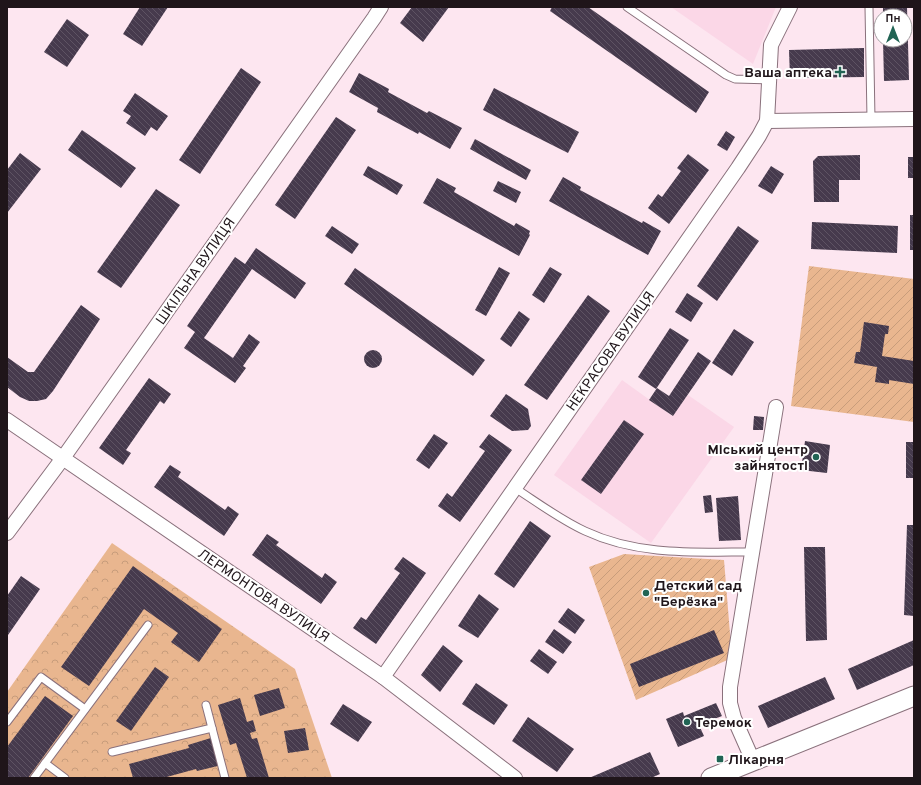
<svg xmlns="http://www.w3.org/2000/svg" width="921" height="785" font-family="Overpass,sans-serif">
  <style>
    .built { fill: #fbd7e7 }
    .park { fill: url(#park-crowns) }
    .garden { fill: url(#garden-furrows) }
    .building { fill: url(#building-back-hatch) }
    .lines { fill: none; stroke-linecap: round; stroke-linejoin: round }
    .service-casing { stroke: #8a717c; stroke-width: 9 }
    .minor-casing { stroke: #8a717c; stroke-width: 16 }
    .secondary-casing { stroke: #8a717c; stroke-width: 21 }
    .service { stroke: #fff; stroke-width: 7 }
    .minor { stroke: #fff; stroke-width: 14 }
    .secondary { stroke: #fff; stroke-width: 19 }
    .poi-dot { fill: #216454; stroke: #fff; stroke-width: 1.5 }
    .labels { text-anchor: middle; stroke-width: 4; stroke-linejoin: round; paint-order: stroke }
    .poi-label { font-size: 14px; font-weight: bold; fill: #1f151a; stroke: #fff; text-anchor: start }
    .street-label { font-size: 14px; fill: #1f151a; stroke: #fff }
  </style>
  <defs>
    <pattern id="park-crowns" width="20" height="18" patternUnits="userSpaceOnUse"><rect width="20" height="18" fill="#e9b68f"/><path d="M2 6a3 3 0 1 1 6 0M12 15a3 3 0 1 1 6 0" fill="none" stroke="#c79c7b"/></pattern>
    <pattern id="garden-furrows" width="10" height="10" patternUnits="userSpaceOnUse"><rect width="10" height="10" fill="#e9b68f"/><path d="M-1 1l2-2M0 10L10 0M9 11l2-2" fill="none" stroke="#c79c7b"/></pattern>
    <pattern id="building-back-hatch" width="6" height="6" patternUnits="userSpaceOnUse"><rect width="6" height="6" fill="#463a4d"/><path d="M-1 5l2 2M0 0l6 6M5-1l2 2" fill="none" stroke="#5e5363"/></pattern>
  </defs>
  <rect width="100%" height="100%" fill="#fde6f0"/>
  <g class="built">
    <path d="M671,7H776L753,64Z"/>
    <path d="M622,380L672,416L688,395L734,427L651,543L554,475Z"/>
  </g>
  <path class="park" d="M112,543L295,669L332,778H7V692Z"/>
  <g class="garden">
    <path d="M809,266L914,279V422L791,406Z"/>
    <path d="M624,554L724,560L732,658L636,700L589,567Z"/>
  </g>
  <g class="building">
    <path d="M140,7H168L142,46L123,34Z"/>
    <path d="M412,7H449L423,42L400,23Z"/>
    <path d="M552,7H588L709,92L696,113L550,11Z"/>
    <path d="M883,7H907L909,80L884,81L883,40H905V16H883Z"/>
    <path d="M67,19L89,35L67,67L44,52Z"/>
    <path d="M864,48V77L790,78L789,50Z"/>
    <path d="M241,68L261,82L200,174L179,160Z"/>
    <path d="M359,73L389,89L388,92L427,113L429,111L462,128L450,149L419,132L418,134L377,112L378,108L349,92Z"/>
    <path d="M494,88L579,132L568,153L483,110Z"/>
    <path d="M135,93L168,116L157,131L151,127L145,136L126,123L131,116L123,111Z"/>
    <path d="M336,117L356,130L295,219L275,205Z"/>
    <path d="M82,130L136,168L121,188L68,150Z"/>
    <path d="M726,131L735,137L727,151L717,145Z"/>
    <path d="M475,139L531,170L526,180L470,149Z"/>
    <path d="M20,153L41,169L7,213V170Z"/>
    <path d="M688,154L709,170L669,224L648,208L658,194L662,197L681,171L677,168Z"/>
    <path d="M860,155V180H839V202H814L813,161L818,156Z"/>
    <rect x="908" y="157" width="6" height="21"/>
    <path d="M368,166L403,185L397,195L363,175Z"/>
    <path d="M771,166L784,174L772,194L758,186Z"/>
    <path d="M563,177L581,187L580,190L642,223L643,221L661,231L648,255L549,201Z"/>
    <path d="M437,178L456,188L454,192L514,226L516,223L530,231L529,234L530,235L519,256L423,203Z"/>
    <path d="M498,181L521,192L516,203L493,191Z"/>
    <path d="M156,189L180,205L121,288L97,272Z"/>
    <rect x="910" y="215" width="4" height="35"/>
    <path d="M812,222L898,226L897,253L811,249Z"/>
    <path d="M332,226L359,244L352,254L325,236Z"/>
    <path d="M738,226L759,241L717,301L697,286Z"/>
    <path d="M256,248L306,283L295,299L252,269L204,338L233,358L249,334L260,342L243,366L246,368L235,383L184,348L195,332L187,326L235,257L245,264Z"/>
    <path d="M499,267L510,273L486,316L475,310Z"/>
    <path d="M550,267L562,274L544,303L532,295Z"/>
    <path d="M355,268L485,360L473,376L344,284Z"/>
    <path d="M687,293L703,303L691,322L675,312Z"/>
    <path d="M588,295L610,311L547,400L524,385Z"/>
    <path d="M81,305L100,319L53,391L46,399L37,401H29L20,397L7,387V357L28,372H34Z"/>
    <path d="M519,311L530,319L511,347L500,339Z"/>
    <path d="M864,322L889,326L888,334H885L882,356L914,361V384L889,380V384L875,382L877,367L854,363L856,352H860Z"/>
    <path d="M670,328L689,340L656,389L638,377Z"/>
    <path d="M734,329L754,342L732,376L712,363Z"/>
    <circle cx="373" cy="359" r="9"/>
    <path d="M698,352L711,361L673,416L649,400L657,388L669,396Z"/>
    <path d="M149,378L171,394L164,404L160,401L126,450L131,453L123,465L99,448Z"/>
    <path d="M506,394L528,409L531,426L528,430L512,431L490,416Z"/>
    <path d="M754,416L764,417L763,430H753Z"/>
    <path d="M624,420L644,434L601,494L581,480Z"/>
    <path d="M434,434L448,443L429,469L416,460Z"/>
    <path d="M489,434L512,450L460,522L438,506L447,493L452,497L485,451L479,447Z"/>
    <path d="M805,441L830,445L827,473L801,470Z"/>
    <rect x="906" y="442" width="8" height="36"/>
    <path d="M170,465L181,472L178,477L225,510L228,506L239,514L224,536L154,487Z"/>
    <path d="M711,495L713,512L705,513L703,496Z"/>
    <path d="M738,496L741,540L719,541L716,498Z"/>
    <path d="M530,521L551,536L514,588L494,574Z"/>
    <path d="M907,525H914V616L904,615Z"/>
    <path d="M267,534L279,542L276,545L322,578L325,573L337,582L321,604L252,555Z"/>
    <path d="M804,547H825L827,640L806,641Z"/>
    <path d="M403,557L426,573L376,644L353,628L361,617L366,620L400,573L394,569Z"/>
    <path d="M133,566L222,629L199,662L171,642L178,633L144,609L89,686L61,667Z"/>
    <path d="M21,576L40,589L8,635L7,634V596Z"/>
    <path d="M479,594L499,609L478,638L458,626Z"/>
    <path d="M568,608L585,620L575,634L558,622Z"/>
    <path d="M554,629L572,642L563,654L545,642Z"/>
    <path d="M714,630L724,653L639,687L630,664Z"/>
    <path d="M914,640V665L857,690L848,669Z"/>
    <path d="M443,645L463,661L440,692L421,675Z"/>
    <path d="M539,649L557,662L548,674L530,661Z"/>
    <path d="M155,667L169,677L131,731L116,721Z"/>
    <path d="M825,677L835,699L768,728L758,706Z"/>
    <path d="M476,683L508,705L494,725L462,704Z"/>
    <path d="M279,688L285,708L260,716L254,695Z"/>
    <path d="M45,696L73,716L28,778H7V747Z"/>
    <path d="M240,698L247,722L253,720L256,731L250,733L252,739L257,738L269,778H247L236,743L230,745L218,705Z"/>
    <path d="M716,703L722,716L699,725L704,736L678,747L666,719L683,712L684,716Z"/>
    <path d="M343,704L372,722L358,742L330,724Z"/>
    <path d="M528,717L574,749L557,772L512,741Z"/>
    <path d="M305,728L309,750L288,753L284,731Z"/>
    <path d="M214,737L222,765L197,771L196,769L163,778H133L129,764L189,748L188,745Z"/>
    <path d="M650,752L660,774L651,778H589Z"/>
  </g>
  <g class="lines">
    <defs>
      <g id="service">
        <path d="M627,7L726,75L735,79L769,80"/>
        <path d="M869,7L871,119"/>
        <path d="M515,488C538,503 561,520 585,531C638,556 696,552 752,552"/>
        <path d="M206,705L225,778"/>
        <path d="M7,722L41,677L85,709"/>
        <path d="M112,752L212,728"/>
        <path d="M45,763L65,778"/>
        <path d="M34,778L148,625"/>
      </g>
      <g id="minor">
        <path d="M767,121L914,119"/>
        <path d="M7,420L383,677L515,778"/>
        <path d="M7,533L63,458L374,18L381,7"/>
        <path d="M383,677L738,168L759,136L767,121L771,45L790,7"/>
        <path d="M753,761L734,718L730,703V687L776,407"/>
      </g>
      <path id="secondary" d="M711,778L914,696"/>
    </defs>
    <use href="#service" class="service-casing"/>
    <use href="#minor" class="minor-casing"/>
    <use href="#secondary" class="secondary-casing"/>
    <use href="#service" class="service"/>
    <use href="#minor" class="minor"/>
    <use href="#secondary" class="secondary"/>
  </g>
  <g class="poi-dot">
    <path d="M838 66h4v4h4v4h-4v4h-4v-4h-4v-4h4z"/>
    <circle cx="816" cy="457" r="4"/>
    <circle cx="646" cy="593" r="4"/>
    <circle cx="687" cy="722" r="4"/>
    <rect x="716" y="755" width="8" height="8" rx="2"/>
  </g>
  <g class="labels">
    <g class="poi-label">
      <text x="832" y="77" text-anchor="end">Ваша аптека</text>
      <text x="808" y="454" text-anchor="end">Міський центр<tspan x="808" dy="16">зайнятості</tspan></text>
      <text x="654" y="590">Детский сад<tspan x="654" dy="16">"Берёзка"</tspan></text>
      <text x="695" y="727">Теремок</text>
      <text x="728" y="764">Лікарня</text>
    </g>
    <g class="street-label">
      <text transform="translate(195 271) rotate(-55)" y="5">ШКІЛЬНА ВУЛИЦЯ</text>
      <text transform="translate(610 351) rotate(-55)" y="5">НЕКРАСОВА ВУЛИЦЯ</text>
      <text transform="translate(264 595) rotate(34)" y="5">ЛЕРМОНТОВА ВУЛИЦЯ</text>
    </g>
  </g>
  <rect width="921" height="785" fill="none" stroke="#1f151a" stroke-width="16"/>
  <g transform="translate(893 28)"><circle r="19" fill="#ffffff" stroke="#a5a1a3"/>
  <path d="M0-3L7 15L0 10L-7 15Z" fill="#216454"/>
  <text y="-6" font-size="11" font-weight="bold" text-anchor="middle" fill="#1f151a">Пн</text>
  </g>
</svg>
